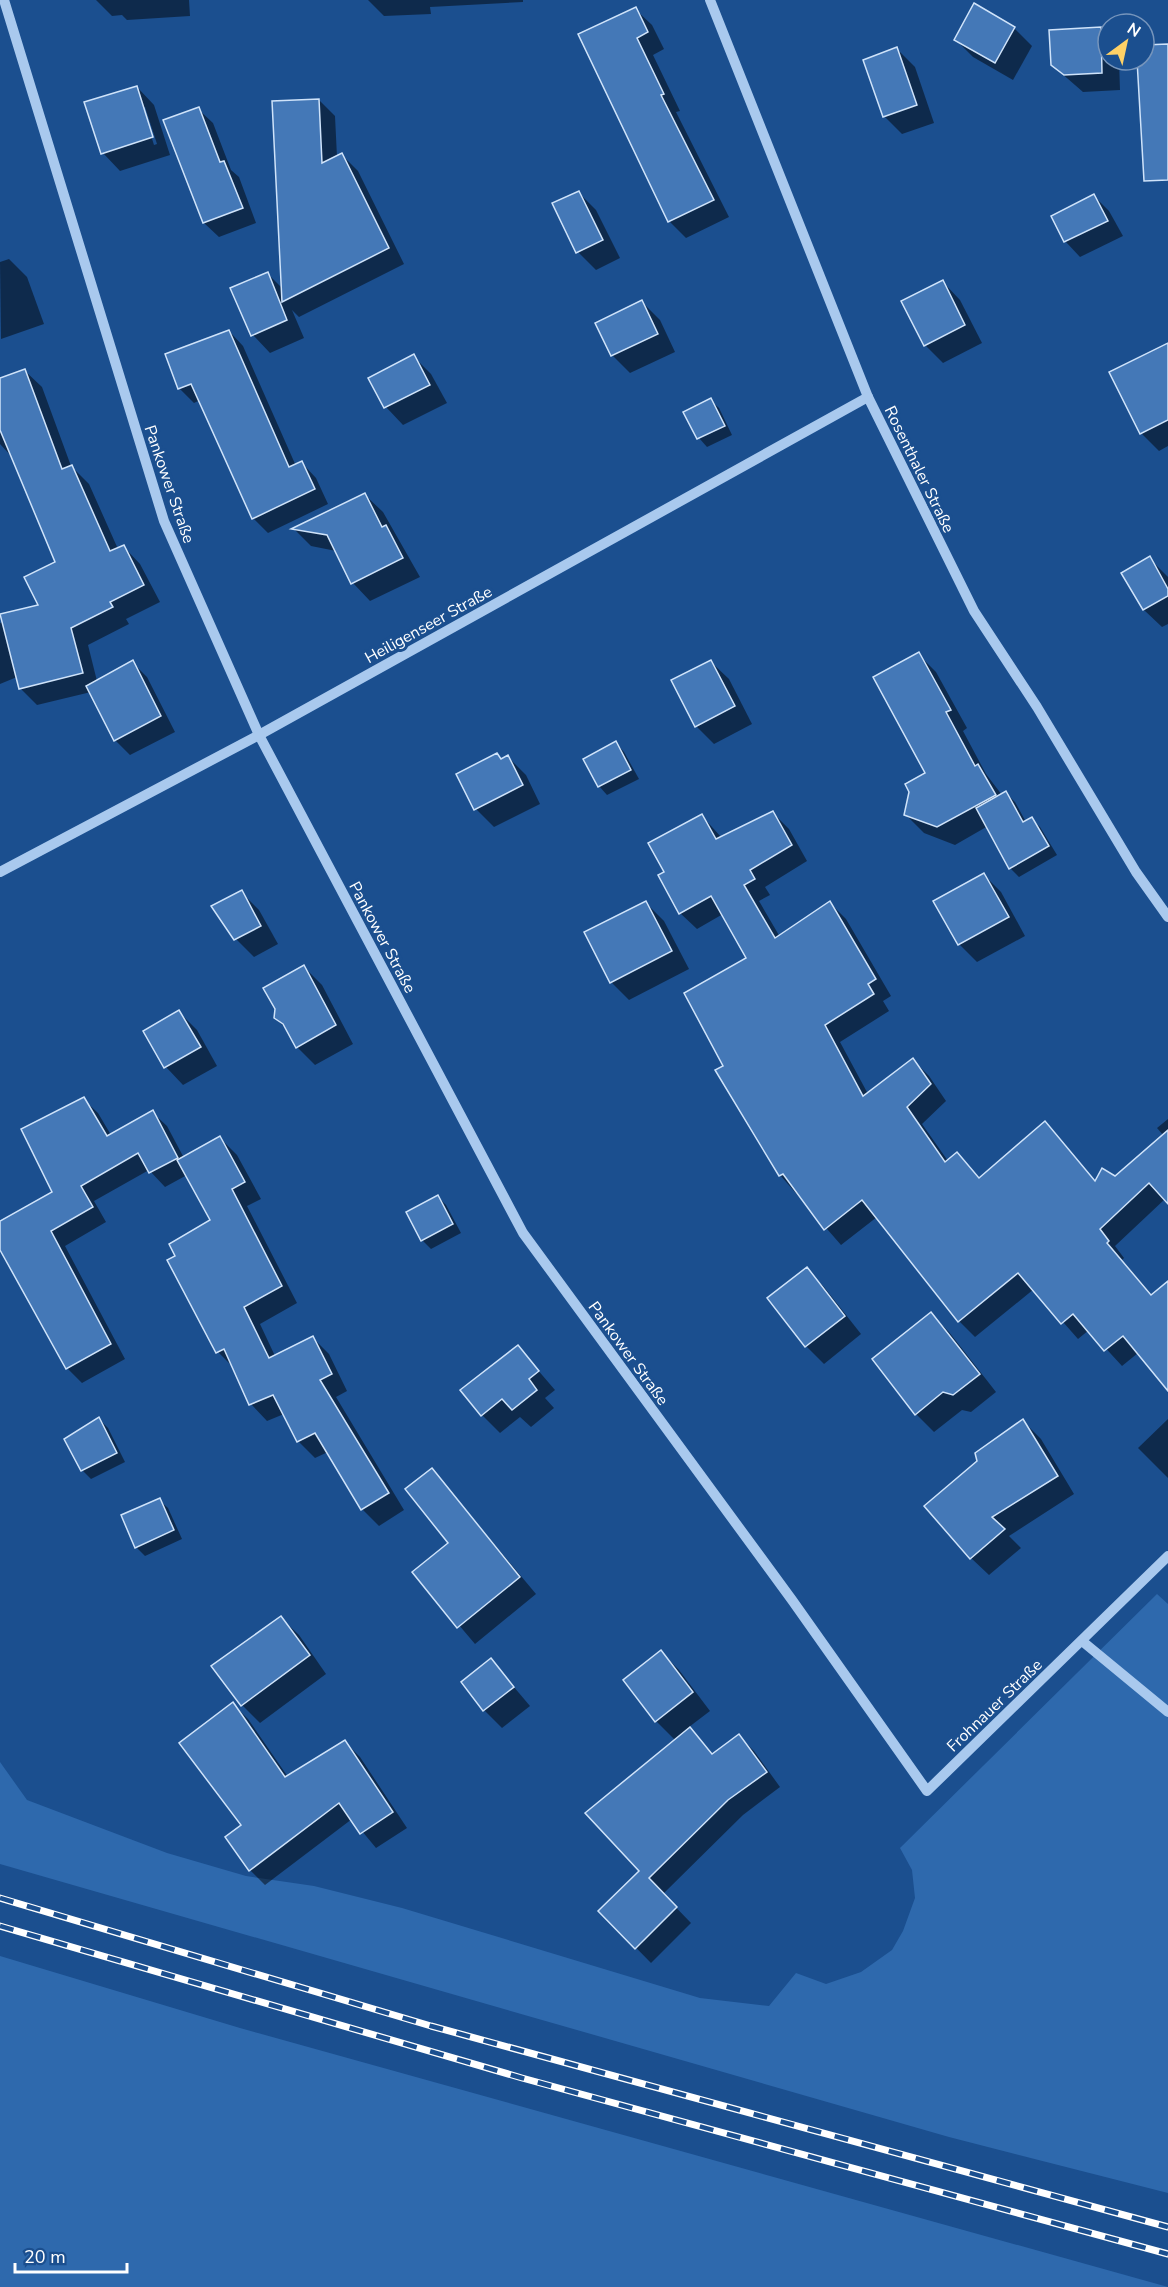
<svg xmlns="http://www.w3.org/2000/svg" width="1168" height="2287" font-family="'Nunito Sans',sans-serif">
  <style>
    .green { fill: #2e69ad }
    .shadow { fill: #0007; fill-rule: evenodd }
    .building { fill: #4478b7; stroke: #cfe3fa; stroke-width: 1.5 }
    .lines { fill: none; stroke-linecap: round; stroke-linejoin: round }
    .minor { stroke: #a9c9ee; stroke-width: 10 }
    .rail-casing { stroke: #fff; stroke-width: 7 }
    .rail { stroke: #1b4f8f; stroke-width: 4.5; stroke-dasharray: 14; stroke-linecap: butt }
    .labels { text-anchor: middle; stroke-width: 6; stroke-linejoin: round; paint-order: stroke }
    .street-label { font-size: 16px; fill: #fff; stroke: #1b4f8f }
  </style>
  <rect width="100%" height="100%" fill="#1b4f8f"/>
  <g class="green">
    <path d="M1157,1594L1168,1604V2193L949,2137L0,1864V1762L27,1800L167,1853L246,1876L314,1886L402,1908L700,1998L769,2006L796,1973L826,1984L861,1972L892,1950L903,1931L915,1898L912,1870L900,1848Z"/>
    <path d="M0,1956L240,2028L1168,2287H0Z"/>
  </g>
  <g class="shadow">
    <path d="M96,0H189L190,16L127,20L122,15L112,16Z"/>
    <path d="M368,0H523V2L430,7L431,14L384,16Z"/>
    <path d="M635,9L652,25L664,49L653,55L680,111L676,112L729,217L686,238L669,221L580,35Z"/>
    <path d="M1014,28L1032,46L1013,80L973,57L956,40Z"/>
    <path d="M1100,29L1108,37V60H1119L1120,90L1083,92L1052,65Z"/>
    <path d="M897,49L915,67L934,123L902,134L884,116Z"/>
    <path d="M137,87L154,105L170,155L120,171L103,153ZM142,107H145L157,144L154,145Z"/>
    <path d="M319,100L335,116L337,157L342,155L358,171L404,264L299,317L292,310L304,338L270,353L253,335L267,273L283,289Z"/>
    <path d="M198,109L213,123L231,170L239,177L256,223L219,237L204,223Z"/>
    <path d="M578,192L596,210L620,258L596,270L578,252Z"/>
    <path d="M1094,196L1109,211L1123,236L1080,257L1065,241Z"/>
    <path d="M9,259L27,277L44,324L1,339L0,262Z"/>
    <path d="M943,282L960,300L982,343L943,363L925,345Z"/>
    <path d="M642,302L660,320L675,352L630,373L612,355Z"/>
    <path d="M229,331L243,346L296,466L302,463L316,478L328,504L268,533L254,519L200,400L194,403L179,388Z"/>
    <path d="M1168,353V446L1159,451L1141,433Z"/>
    <path d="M413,356L431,374L447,403L403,425L386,407L370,378Z"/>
    <path d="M24,370L42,387L71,466L89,484L118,549L123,546L140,564L160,602L126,619L129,624L88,645L97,681L132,662L147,677L175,732L130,755L115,740L91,692L37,705L20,688L17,677L0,684V623L40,606L57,562L13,458L0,444V380Z"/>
    <path d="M710,400L719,408L732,435L707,447L699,438Z"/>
    <path d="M365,495L383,512L420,577L370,601L353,583L336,551L311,546L294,529Z"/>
    <path d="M1149,558L1168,577V624L1162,627L1144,610L1123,574Z"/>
    <path d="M918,654L936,672L967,728L963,731L986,774L1002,795L1006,793L1015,802L1026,822L1031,819L1040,827L1057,855L1019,877L1010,868L988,826L955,845L924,833L906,815L927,774Z"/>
    <path d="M711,662L729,679L752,724L714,744L696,726Z"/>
    <path d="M616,743L624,752L639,779L607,795L599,786Z"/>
    <path d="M497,755L502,760L508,757L526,775L540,804L494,827L476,809L458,775Z"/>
    <path d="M773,813L789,829L807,861L765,887L770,895L759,901L780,937L830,903L846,919L891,996L883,1001L889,1011L840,1042L868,1094L913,1060L929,1076L946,1101L922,1124L948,1161L956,1154L980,1178L1044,1123L1096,1182L1115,1178L1164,1136L1157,1128L1168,1119V1202L1165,1199L1115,1246L1124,1258L1122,1260L1153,1296L1168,1283V1389L1138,1353L1122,1366L1089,1330L1078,1339L1034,1289L975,1337L959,1321L877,1217L841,1245L780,1175L718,1071L725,1067L748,959L723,914L697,929L680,913L666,873L702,816L722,838Z"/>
    <path d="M984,875L1001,892L1025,936L977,962L959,944L935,901Z"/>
    <path d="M241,892L259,910L278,944L254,957L236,939Z"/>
    <path d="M646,903L664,921L689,969L629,1000L611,982Z"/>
    <path d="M304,967L322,985L353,1044L315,1065L297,1047L288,1030L275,1018Z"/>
    <path d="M179,1012L197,1030L217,1066L183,1085L166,1067L145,1032Z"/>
    <path d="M83,1099L98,1113L111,1135L152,1112L167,1126L184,1158L220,1138L237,1155L261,1199L247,1206L297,1303L260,1324L275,1356L312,1337L329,1354L347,1391L336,1397L404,1510L379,1526L362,1509L328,1452L315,1458L298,1441L284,1414L267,1421L251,1404L235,1369L218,1352L177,1257L212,1221L187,1175L165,1187L149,1170L94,1201L106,1222L65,1246L125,1359L82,1383L67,1368L0,1247V1222L54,1192Z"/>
    <path d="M438,1197L446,1205L461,1233L431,1249L422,1240Z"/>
    <path d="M806,1269L824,1287L861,1334L824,1364L806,1346Z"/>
    <path d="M931,1314L949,1332L996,1392L971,1412L962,1410L934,1432L916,1414Z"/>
    <path d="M518,1347L555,1390L545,1398L554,1408L531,1427L520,1417L500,1433L482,1415Z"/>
    <path d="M99,1419L108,1428L125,1462L91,1479L82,1470Z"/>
    <path d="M1168,1419V1478L1138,1448Z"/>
    <path d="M1023,1421L1041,1439L1074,1494L1009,1536L1021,1548L989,1575L971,1558Z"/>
    <path d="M432,1470L536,1594L475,1644L414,1572L450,1543Z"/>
    <path d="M159,1500L168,1508L182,1539L145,1556L136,1547Z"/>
    <path d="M281,1618L299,1635L326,1674L260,1723L242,1705Z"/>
    <path d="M661,1652L679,1670L710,1711L689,1727L714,1755L739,1736L754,1751L780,1787L743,1815L663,1894L691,1923L651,1963L600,1911L641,1871L676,1741L656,1721Z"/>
    <path d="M491,1660L530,1706L502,1728L484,1710Z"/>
    <path d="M233,1704L248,1719L288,1777L345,1742L360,1757L407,1828L376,1848L352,1819L265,1885L250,1870L243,1826Z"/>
  </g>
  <g class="building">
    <path d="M974,3L1015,27L995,63L954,40Z"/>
    <path d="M636,7L648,32L637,38L664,94L661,95L714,200L668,222L578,34Z"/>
    <path d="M1101,27L1102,73L1064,75L1051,65L1049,30Z"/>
    <path d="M1168,44V180L1144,181L1137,60H1144V45Z"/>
    <path d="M897,47L917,105L883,117L863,60Z"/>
    <path d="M137,86L153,137L101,154L84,102Z"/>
    <path d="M319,99L322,163L342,153L389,248L282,302L272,101Z"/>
    <path d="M199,107L220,162L224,161L243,208L203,223L163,120Z"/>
    <path d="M579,191L603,240L576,253L552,203Z"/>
    <path d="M1094,194L1108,221L1064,242L1051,216Z"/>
    <path d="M268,272L287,320L251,336L230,288Z"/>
    <path d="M943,280L965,325L924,346L901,301Z"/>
    <path d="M642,300L658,334L611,356L595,323Z"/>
    <path d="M229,330L289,467L302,461L315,489L252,519L191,384L178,389L165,354Z"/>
    <path d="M1168,343V420L1140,434L1109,372Z"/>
    <path d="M414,354L430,385L384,408L368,378Z"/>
    <path d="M25,369L62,469L72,465L110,551L124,545L144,585L110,602L113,607L71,628L83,673L19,689L0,614L38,605L24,577L55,562L0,430V378Z"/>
    <path d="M711,398L725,426L697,439L683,412Z"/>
    <path d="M365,493L382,527L386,525L403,558L351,584L327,535L291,529Z"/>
    <path d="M1150,556L1168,589V596L1143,610L1121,573Z"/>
    <path d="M919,652L951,710L946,712L975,766L978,764L996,795L937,827L904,815L909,792L905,784L925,773L873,677Z"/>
    <path d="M133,660L161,716L114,741L86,686Z"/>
    <path d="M711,660L735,706L695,727L671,680Z"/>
    <path d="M616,741L631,770L598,787L583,759Z"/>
    <path d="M497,753L501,759L508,755L523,785L474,810L456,774Z"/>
    <path d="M1006,791L1023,822L1032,817L1049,846L1009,869L976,808Z"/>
    <path d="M773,811L792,845L750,870L755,879L744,885L775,938L830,901L876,979L868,984L874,994L825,1025L863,1096L913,1058L931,1084L907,1107L945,1162L957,1152L979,1178L1045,1121L1095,1181L1102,1168L1115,1176L1168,1130V1204L1149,1183L1100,1229L1109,1241L1107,1243L1151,1295L1168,1281V1391L1123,1336L1104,1351L1073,1314L1061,1324L1018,1273L958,1322L862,1200L824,1230L783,1174L779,1176L715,1070L723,1066L684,993L746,958L711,896L679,914L658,875L664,872L648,843L702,814L716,839Z"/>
    <path d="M984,873L1009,917L958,945L933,901Z"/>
    <path d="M242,890L261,926L234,940L211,906Z"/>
    <path d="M646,901L672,951L610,983L584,932Z"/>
    <path d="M304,965L336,1025L296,1048L283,1024L274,1018L275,1009L263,988Z"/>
    <path d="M179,1010L201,1047L164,1068L143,1031Z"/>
    <path d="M84,1097L107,1136L153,1110L178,1158L149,1173L138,1153L81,1186L93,1207L51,1231L111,1344L66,1369L0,1250V1221L52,1192L21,1129Z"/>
    <path d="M220,1136L245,1182L232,1189L282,1286L244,1307L269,1358L313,1336L332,1374L320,1380L389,1493L361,1510L315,1433L297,1442L273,1395L249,1405L224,1349L216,1353L167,1260L175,1256L169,1244L210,1220L177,1160Z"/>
    <path d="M438,1195L453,1224L421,1241L406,1212Z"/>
    <path d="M807,1267L845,1316L805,1347L767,1298Z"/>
    <path d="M931,1312L980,1374L953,1395L943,1392L915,1415L872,1359Z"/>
    <path d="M518,1345L539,1371L529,1379L537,1390L512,1410L502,1399L481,1416L460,1390Z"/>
    <path d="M99,1417L117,1453L81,1471L64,1439Z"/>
    <path d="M1023,1419L1058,1476L992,1517L1005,1529L970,1559L924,1506L977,1461L975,1453Z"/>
    <path d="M432,1468L520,1577L457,1628L412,1572L448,1543L405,1489Z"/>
    <path d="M160,1498L174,1530L135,1548L121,1515Z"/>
    <path d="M281,1616L310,1655L241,1706L211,1666Z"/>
    <path d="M661,1650L693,1692L655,1722L623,1680Z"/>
    <path d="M491,1658L514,1687L483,1711L461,1682Z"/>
    <path d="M233,1702L285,1777L345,1740L393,1812L360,1834L339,1803L249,1871L225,1837L241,1825L179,1743Z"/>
    <path d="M690,1727L712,1754L739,1734L767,1772L728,1800L649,1878L677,1907L635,1949L598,1911L639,1871L585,1813Z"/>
  </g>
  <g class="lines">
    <g class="minor">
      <path d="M4,0L164,521L259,735L523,1233L792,1600L927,1791L1168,1556"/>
      <path d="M710,0L868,397L974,611L1037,707L1136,872L1168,917"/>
      <path d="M0,872L259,735L868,397"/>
      <path d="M1082,1641L1168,1712"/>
    </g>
    <defs>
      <g id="rail">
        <path d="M0,1898L431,2026L1168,2227"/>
        <path d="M0,1926L522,2078L1168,2254"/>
      </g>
    </defs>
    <use href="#rail" class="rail-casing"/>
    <use href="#rail" class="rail"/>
  </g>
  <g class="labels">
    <g class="street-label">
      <text transform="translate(920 469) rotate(64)" y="6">Rosenthaler Straße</text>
      <text transform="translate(170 484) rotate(71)" y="6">Pankower Straße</text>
      <text transform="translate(428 624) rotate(-29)" y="6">Heiligenseer Straße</text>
      <text transform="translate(383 937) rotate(62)" y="6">Pankower Straße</text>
      <text transform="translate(629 1353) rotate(54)" y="6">Pankower Straße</text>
      <text transform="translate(994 1705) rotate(-44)" y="6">Frohnauer Straße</text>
    </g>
  </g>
  <g transform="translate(1126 42) rotate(33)"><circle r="28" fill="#1b4f8f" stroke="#7695bc" stroke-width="1.5"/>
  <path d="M0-4.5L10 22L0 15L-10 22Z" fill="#ffd166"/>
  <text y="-9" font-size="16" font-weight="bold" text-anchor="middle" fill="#ffffff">N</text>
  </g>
  <path d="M15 2263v9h112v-9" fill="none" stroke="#ffffff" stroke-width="3"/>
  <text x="24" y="2263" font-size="18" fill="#ffffff" stroke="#1b4f8f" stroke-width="4.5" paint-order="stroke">20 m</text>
</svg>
